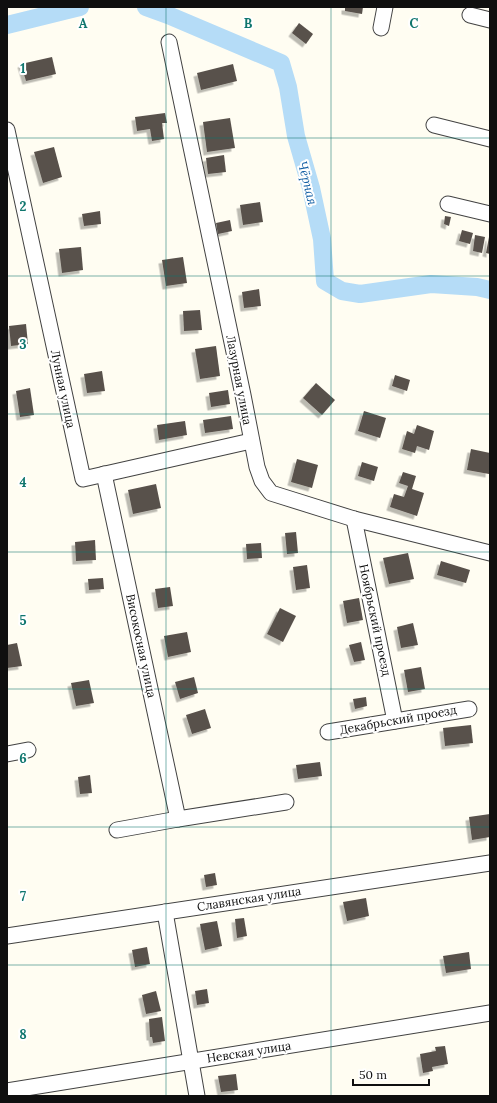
<svg xmlns="http://www.w3.org/2000/svg" width="497" height="1103" font-family="Lora,serif">
  <style>
    .lines { fill: none; stroke-linecap: round; stroke-linejoin: round }
    .river { stroke: #b5dcf7; stroke-width: 18 }
    .building { fill: #59514b; filter: url(#shadow) }
    .minor-casing { stroke: #424242; stroke-width: 17 }
    .minor { stroke: #fff; stroke-width: 15 }
    .grid { fill: none; stroke: #0f766e; stroke-width: 1; stroke-opacity: 0.55 }
    .labels { text-anchor: middle; stroke-width: 4; stroke-linejoin: round; paint-order: stroke }
    .street-label { font-size: 12px; fill: #0f0f0f; stroke: #fff }
    .water-label { font-size: 13px; font-style: italic; fill: #1560a5; stroke: #fff }
    .grid-label { font-size: 13px; text-anchor: middle; font-weight: bold; fill: #0f766e; stroke: #fff; stroke-width: 4; stroke-linejoin: round; paint-order: stroke }
  </style>
  <defs>
    <filter id="shadow"><feDropShadow dx="-3.5" dy="3.5" stdDeviation="0" flood-color="#0004"/></filter>
  </defs>
  <rect width="100%" height="100%" fill="#fffdf2"/>
  <g class="lines">
    <g class="river">
      <path d="M146,7L168,15L281,63L288,87L296,136L311,188L322,239L325,281L342,291L360,294L431,284L477,287L490,290"/>
      <path d="M7,25L80,7"/>
    </g>
  </g>
  <g class="building">
    <path d="M345,7H363L362,14L345,11Z"/>
    <path d="M299,23L313,34L306,44L292,33Z"/>
    <path d="M52,57L56,74L26,81L21,64Z"/>
    <path d="M233,64L237,81L201,90L197,73Z"/>
    <path d="M165,113L167,123H162L164,139L152,141L150,129L137,131L135,117Z"/>
    <path d="M230,118L235,148L207,152L203,122Z"/>
    <path d="M54,147L62,177L43,183L34,152Z"/>
    <path d="M224,155L226,172L208,174L206,158Z"/>
    <path d="M260,202L263,222L243,225L240,205Z"/>
    <path d="M100,211L101,224L84,226L82,214Z"/>
    <path d="M445,216L451,217L449,226L444,224Z"/>
    <path d="M230,220L232,231L218,234L216,223Z"/>
    <path d="M462,230L473,233L470,244L459,241Z"/>
    <path d="M475,235L485,237L482,253L473,251Z"/>
    <path d="M489,237L490,238V254L486,253Z"/>
    <path d="M81,247L83,270L62,273L59,249Z"/>
    <path d="M183,257L187,283L166,286L162,260Z"/>
    <path d="M259,289L261,306L244,308L242,292Z"/>
    <path d="M200,310L202,330L184,331L183,311Z"/>
    <path d="M26,324L28,344L11,346L9,326Z"/>
    <path d="M216,346L220,376L200,379L195,349Z"/>
    <path d="M102,371L105,391L87,393L84,374Z"/>
    <path d="M395,375L410,380L407,391L392,386Z"/>
    <path d="M316,383L335,400L322,415L303,398Z"/>
    <path d="M30,388L34,415L20,417L16,391Z"/>
    <path d="M228,390L230,404L211,407L209,393Z"/>
    <path d="M364,411L386,418L380,438L358,431Z"/>
    <path d="M231,416L233,429L205,433L203,420Z"/>
    <path d="M185,421L187,435L159,440L157,425Z"/>
    <path d="M417,425L434,431L429,450L417,446L415,453L402,449L407,431L414,434Z"/>
    <path d="M471,449L490,453L489,474L467,470Z"/>
    <path d="M297,459L318,465L312,488L291,482Z"/>
    <path d="M362,462L378,467L374,481L358,476Z"/>
    <path d="M403,472L416,476L412,489L424,493L417,516L390,507L394,494L404,497L408,486L399,483Z"/>
    <path d="M156,484L161,508L133,514L128,490Z"/>
    <path d="M296,532L298,553L287,554L285,533Z"/>
    <path d="M95,540L96,560L76,561L75,542Z"/>
    <path d="M261,543L262,558L247,559L246,544Z"/>
    <path d="M408,553L414,579L389,584L383,558Z"/>
    <path d="M441,561L470,570L466,583L437,575Z"/>
    <path d="M307,565L310,588L296,590L293,567Z"/>
    <path d="M103,578L104,589L89,590L88,579Z"/>
    <path d="M170,587L173,606L158,608L155,589Z"/>
    <path d="M359,598L363,620L347,623L343,601Z"/>
    <path d="M280,608L296,616L283,642L267,634Z"/>
    <path d="M413,623L418,645L401,648L397,627Z"/>
    <path d="M187,632L191,652L168,657L164,636Z"/>
    <path d="M361,642L365,660L354,662L349,645Z"/>
    <path d="M17,643L22,666L7,668V645Z"/>
    <path d="M421,667L425,689L408,692L404,670Z"/>
    <path d="M194,677L198,693L180,699L175,682Z"/>
    <path d="M89,680L94,703L76,706L71,683Z"/>
    <path d="M366,697L367,706L355,709L353,699Z"/>
    <path d="M205,709L211,728L192,734L186,715Z"/>
    <path d="M471,725L473,743L445,746L443,728Z"/>
    <path d="M320,762L322,776L298,779L296,765Z"/>
    <path d="M90,775L92,793L80,794L78,777Z"/>
    <path d="M490,814V837L472,840L469,817Z"/>
    <path d="M215,873L217,885L206,887L204,875Z"/>
    <path d="M366,898L369,916L347,921L343,902Z"/>
    <path d="M244,918L247,936L237,938L235,919Z"/>
    <path d="M217,921L222,946L205,950L200,924Z"/>
    <path d="M147,947L150,964L135,967L132,950Z"/>
    <path d="M469,952L471,969L446,973L443,956Z"/>
    <path d="M207,989L209,1003L197,1005L195,991Z"/>
    <path d="M156,991L161,1011L146,1014L142,995Z"/>
    <path d="M162,1017L165,1041L153,1043L152,1037H150L149,1019Z"/>
    <path d="M445,1046L448,1064L432,1067L433,1071L423,1073L420,1054L436,1051L435,1047Z"/>
    <path d="M236,1074L238,1090L221,1092L218,1076Z"/>
  </g>
  <g class="lines">
    <defs>
      <g id="minor">
        <path d="M470,15L490,20"/>
        <path d="M381,28L385,7"/>
        <path d="M169,42L243,395L257,467L262,481L271,493L354,519L490,553"/>
        <path d="M434,125L490,139"/>
        <path d="M7,130L83,479L251,441"/>
        <path d="M448,204L490,214"/>
        <path d="M104,474L178,819"/>
        <path d="M354,519L395,721"/>
        <path d="M328,732L469,709"/>
        <path d="M7,754L28,750"/>
        <path d="M117,830L178,819L286,802"/>
        <path d="M165,912L197,1096"/>
        <path d="M7,936L490,863"/>
        <path d="M7,1091L490,1013"/>
      </g>
    </defs>
    <use href="#minor" class="minor-casing"/>
    <use href="#minor" class="minor"/>
  </g>
  <path class="grid" d="M166,7V1096M331,7V1096M7,138H490M7,276H490M7,414H490M7,552H490M7,689H490M7,827H490M7,965H490"/>
  <g class="labels">
    <g class="street-label">
      <text transform="translate(239 380) rotate(79)" y="4">Лазурная улица</text>
      <text transform="translate(63 389) rotate(78)" y="4">Лунная улица</text>
      <text transform="translate(375 620) rotate(78)" y="4">Ноябрьский проезд</text>
      <text transform="translate(141 646) rotate(78)" y="4">Високосная улица</text>
      <text transform="translate(398 720) rotate(-10)" y="4">Декабрьский проезд</text>
      <text transform="translate(249 899) rotate(-9)" y="4">Славянская улица</text>
      <text transform="translate(249 1052) rotate(-9)" y="4">Невская улица</text>
    </g>
    <g class="water-label">
      <text transform="translate(308 183) rotate(76)" y="5">Чёрная</text>
    </g>
  </g>
  <g class="grid-label">
    <text x="83" y="28">A</text>
    <text x="248" y="28">B</text>
    <text x="414" y="28">C</text>
    <text x="23" y="73">1</text>
    <text x="23" y="211">2</text>
    <text x="23" y="349">3</text>
    <text x="23" y="487">4</text>
    <text x="23" y="625">5</text>
    <text x="23" y="763">6</text>
    <text x="23" y="901">7</text>
    <text x="23" y="1039">8</text>
  </g>
  <rect width="497" height="1103" fill="none" stroke="#0f0f0f" stroke-width="16"/>
  <path d="M353 1079v6h76v-6" fill="none" stroke="#0f0f0f" stroke-width="2"/>
  <text x="359" y="1079" font-size="12" fill="#0f0f0f" stroke="#ffffff" stroke-width="3" paint-order="stroke">50 m</text>
</svg>
